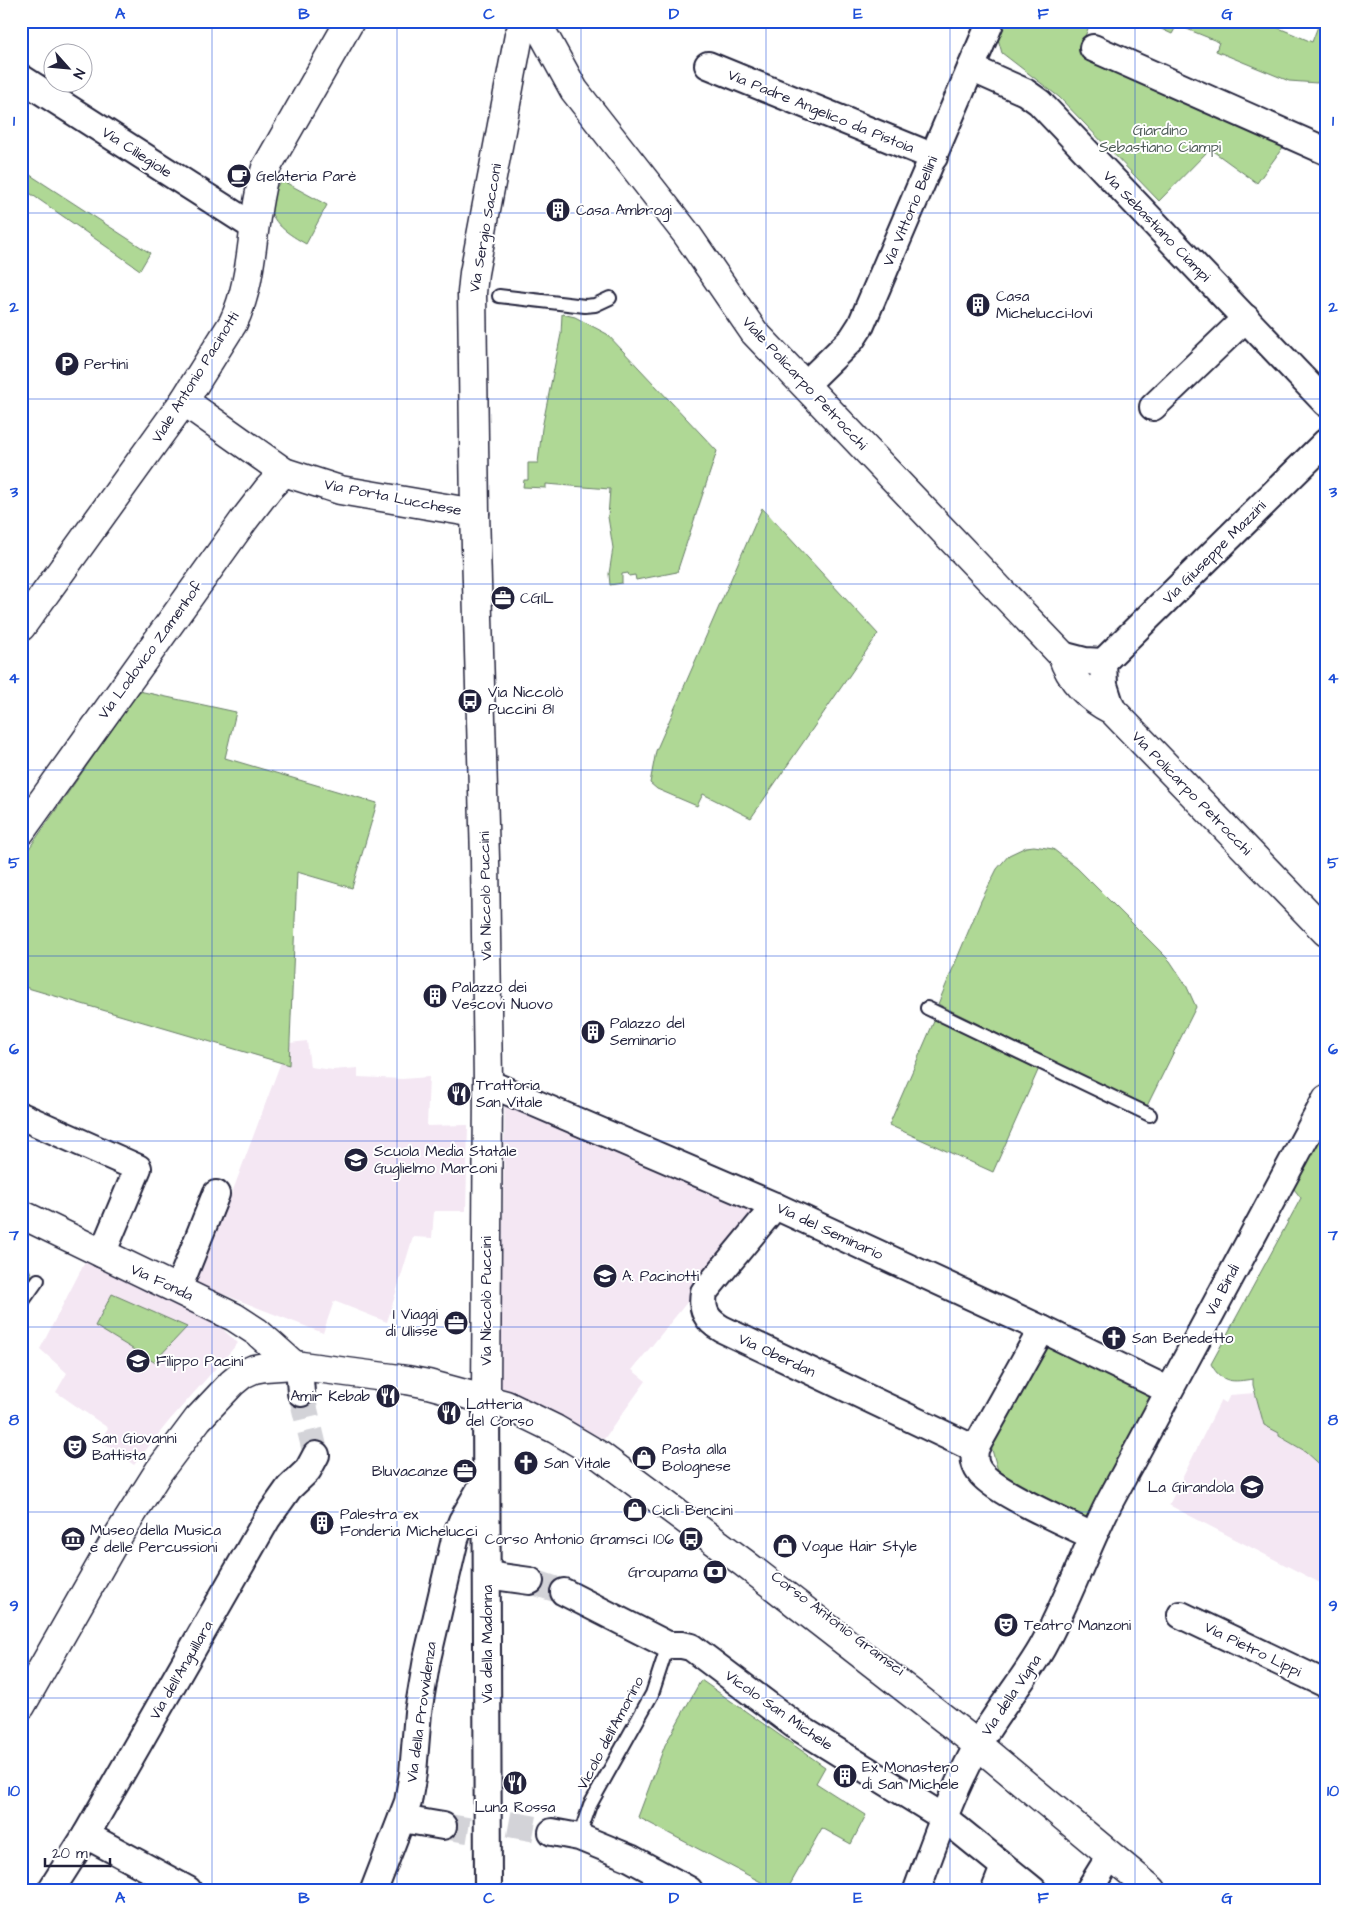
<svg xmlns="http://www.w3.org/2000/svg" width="1347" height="1911" font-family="'Architects Daughter',sans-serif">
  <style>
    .built { fill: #f4e7f3 }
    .green { fill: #afd895; stroke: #687d68 }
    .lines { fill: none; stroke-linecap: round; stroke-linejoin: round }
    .minor-tunnel { stroke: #d3d3d8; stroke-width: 26; stroke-dasharray: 26 13; stroke-linecap: butt }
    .service-casing { stroke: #22223b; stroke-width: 16 }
    .minor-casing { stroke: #22223b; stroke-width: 30 }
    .tertiary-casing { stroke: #22223b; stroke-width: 31 }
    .service { stroke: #fff; stroke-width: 12 }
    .minor { stroke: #fff; stroke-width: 26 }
    .tertiary { stroke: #fff; stroke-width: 28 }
    .grid { fill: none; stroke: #1d4ed8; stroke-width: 1; stroke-opacity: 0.55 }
    .labels { text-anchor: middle; stroke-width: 4; stroke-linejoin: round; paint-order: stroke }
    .street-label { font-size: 15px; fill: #22223b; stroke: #fff }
    .park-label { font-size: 15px; fill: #4c5956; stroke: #fff }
    .poi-label { font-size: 15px; fill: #22223b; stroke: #fff; text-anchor: start }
    .neatline { fill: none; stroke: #1d4ed8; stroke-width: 2 }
    .grid-label { font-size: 16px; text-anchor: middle; font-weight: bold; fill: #1d4ed8 }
  </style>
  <rect width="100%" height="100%" fill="#fff"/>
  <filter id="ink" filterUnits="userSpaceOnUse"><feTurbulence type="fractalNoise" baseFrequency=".02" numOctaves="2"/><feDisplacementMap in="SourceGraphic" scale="10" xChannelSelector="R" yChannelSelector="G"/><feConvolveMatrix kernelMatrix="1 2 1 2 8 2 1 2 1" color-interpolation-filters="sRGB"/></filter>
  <g filter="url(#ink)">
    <g class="built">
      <path d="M307,1041L310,1067L333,1070L358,1068V1077L402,1079L429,1077L427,1126L468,1125L466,1211H434L432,1238L413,1237L387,1322L334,1301L323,1333L189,1281L203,1245L210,1247L217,1224L232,1193L281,1062L289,1064L290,1043Z"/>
      <path d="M505,1098L762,1210L632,1370L646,1381L604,1439L500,1386Z"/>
      <path d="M85,1262L210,1318L238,1343L169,1421L134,1465L100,1440L108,1428L56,1392L67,1373L40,1349Z"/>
      <path d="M1255,1393L1264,1425L1280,1433L1279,1437L1305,1451L1326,1470V1586L1169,1505L1221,1400L1226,1403L1230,1395Z"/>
    </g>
    <g class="green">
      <path d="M1005,21H1029L1040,26L1043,21H1091L1080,49L1166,85L1162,93L1168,97L1286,143L1257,183L1210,149L1159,201L1059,97L1002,53L998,39Z"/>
      <path d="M1144,21H1262L1312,42L1320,21H1326V68L1317,83L1289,81L1216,51L1219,42L1177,25L1172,34Z"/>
      <path d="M21,169L150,253L140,270L21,187Z"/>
      <path d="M281,180L327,205L306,244C290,235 268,222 270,201C271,194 278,186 281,180Z"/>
      <path d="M562,314L575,317L607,334L717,451L677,572L636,580L635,575L629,576L628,573L622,574V583L610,585L609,574L613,548L608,517L610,489L546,484V488L523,487L524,480H528V463H538L542,428L561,334Z"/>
      <path d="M762,508L878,634L751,818L703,794L697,806L657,789L650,783L656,751Z"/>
      <path d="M139,691L236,712L225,758L377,803L352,888L297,872L289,1065L21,986V860Z"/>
      <path d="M1034,846L1053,849L1077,868L1170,961L1186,985L1196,1007L1146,1108L938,1004L981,901L997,869L1009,855L1026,847Z"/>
      <path d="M935,1019L1040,1066L993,1172L889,1125Z"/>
      <path d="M1326,1117V1470L1305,1451L1279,1436V1433L1264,1425L1253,1385V1379C1233,1382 1222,1384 1211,1364L1301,1198L1290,1184Z"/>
      <path d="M21,1257L25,1259L32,1276L21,1291Z"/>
      <path d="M112,1294L187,1327L154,1362L95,1326Z"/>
      <path d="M1048,1342L1152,1394L1089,1519L999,1474L990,1443Z"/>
      <path d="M701,1680L825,1767L816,1783L866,1815L851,1844L822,1828L787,1890H776L638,1817L665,1745Z"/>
    </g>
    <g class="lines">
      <g class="minor-tunnel">
        <path d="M301,1393L316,1455"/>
        <path d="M530,1581L564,1592"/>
        <path d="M509,1824L552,1832"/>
        <path d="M443,1826L473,1831"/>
      </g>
      <defs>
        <g id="service">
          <path d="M499,296L585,306L595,305L610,298"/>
          <path d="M927,1008L1150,1115"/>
          <path d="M21,1304L38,1280"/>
          <path d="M579,1837L590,1805L652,1694L668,1645"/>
        </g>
        <g id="minor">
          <path d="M1093,48L1326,151"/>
          <path d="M708,65L934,157"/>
          <path d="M971,68L1025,92L1039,102L1326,403"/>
          <path d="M21,78L254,227"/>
          <path d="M805,385L852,339L861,325L991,21"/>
          <path d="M1153,407L1246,318"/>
          <path d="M1062,655L1085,661L1103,662L1326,442"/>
          <path d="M1103,662L1104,685L1112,710"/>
          <path d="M488,1083L775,1206L1042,1329L1168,1390"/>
          <path d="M21,1116L138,1168L102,1254"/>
          <path d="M775,1206L704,1292C701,1310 706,1320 722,1329L975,1449"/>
          <path d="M178,1289L216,1194"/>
          <path d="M1042,1329L975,1449C974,1458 974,1464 979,1471C993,1492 1067,1523 1092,1536"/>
          <path d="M299,1365L301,1393"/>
          <path d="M486,1398L488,1890"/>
          <path d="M487,1575L530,1581"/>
          <path d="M564,1592L668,1645H682L691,1647L796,1726L943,1817L1033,1890"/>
          <path d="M1181,1615L1326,1684"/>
          <path d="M402,1819L443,1826"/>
          <path d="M552,1832L579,1837L630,1858L689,1890"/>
          <path d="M86,1835L188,1890"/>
          <path d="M51,1890L86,1835L267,1519L289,1488L308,1470L316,1455"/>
          <path d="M374,1890L408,1802L413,1773L418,1712L427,1659L455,1539L462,1521L486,1479"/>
          <path d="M917,1890C935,1840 953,1789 979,1743C998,1710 1023,1681 1042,1648C1068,1601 1085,1550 1109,1503L1326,1099"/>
          <path d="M995,1890L1004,1867"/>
          <path d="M1089,1890L1110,1856"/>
        </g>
        <g id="tertiary">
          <path d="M536,21L574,90L686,233L754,332L1062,655C1070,680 1089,699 1112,710L1326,932"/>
          <path d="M184,401L284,472L340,490L475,513"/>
          <path d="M21,627L184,401L233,323C256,275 250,219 266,168L350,21"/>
          <path d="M21,831L244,520L268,489L284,472"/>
          <path d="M21,1214L234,1317L257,1332L294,1365"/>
          <path d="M486,1398L488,1083L485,859L475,513L472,293L474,273L519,35"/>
          <path d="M21,1706L113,1544L159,1471L198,1419L232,1383L243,1374L254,1369L265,1367L294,1365L407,1380L428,1384L506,1405L555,1429L599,1455L744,1563L978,1745L1152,1890"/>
        </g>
      </defs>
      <use href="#service" class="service-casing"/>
      <use href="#minor" class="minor-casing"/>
      <use href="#tertiary" class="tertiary-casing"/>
      <use href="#service" class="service"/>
      <use href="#minor" class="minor"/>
      <use href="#tertiary" class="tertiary"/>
    </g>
  </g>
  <path class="grid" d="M212,21V1890M397,21V1890M581,21V1890M766,21V1890M950,21V1890M1135,21V1890M21,213H1326M21,399H1326M21,584H1326M21,770H1326M21,956H1326M21,1141H1326M21,1327H1326M21,1512H1326M21,1698H1326"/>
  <defs>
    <symbol id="cafe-disc" viewBox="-11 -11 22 22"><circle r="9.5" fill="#22223b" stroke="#fff"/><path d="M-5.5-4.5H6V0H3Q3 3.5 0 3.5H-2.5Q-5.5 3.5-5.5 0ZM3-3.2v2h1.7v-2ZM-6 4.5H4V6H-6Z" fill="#fff"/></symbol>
    <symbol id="building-disc" viewBox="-11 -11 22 22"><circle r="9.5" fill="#22223b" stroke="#fff"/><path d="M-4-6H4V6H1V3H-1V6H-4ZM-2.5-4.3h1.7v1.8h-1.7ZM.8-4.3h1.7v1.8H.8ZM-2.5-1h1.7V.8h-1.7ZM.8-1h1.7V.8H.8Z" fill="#fff"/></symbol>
    <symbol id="parking-disc" viewBox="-11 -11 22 22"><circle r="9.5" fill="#22223b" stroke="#fff"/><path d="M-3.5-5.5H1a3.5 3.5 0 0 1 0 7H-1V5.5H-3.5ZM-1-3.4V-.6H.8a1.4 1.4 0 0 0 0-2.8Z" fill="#fff"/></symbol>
    <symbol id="office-disc" viewBox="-11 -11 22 22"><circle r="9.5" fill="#22223b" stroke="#fff"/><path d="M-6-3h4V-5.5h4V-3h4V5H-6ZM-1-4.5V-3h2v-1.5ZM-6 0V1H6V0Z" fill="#fff"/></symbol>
    <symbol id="bus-disc" viewBox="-11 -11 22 22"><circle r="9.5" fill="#22223b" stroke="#fff"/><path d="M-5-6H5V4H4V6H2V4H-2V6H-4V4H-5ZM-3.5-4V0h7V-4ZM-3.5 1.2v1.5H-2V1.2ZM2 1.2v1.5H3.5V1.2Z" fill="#fff"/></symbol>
    <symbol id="restaurant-disc" viewBox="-11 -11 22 22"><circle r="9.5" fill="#22223b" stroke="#fff"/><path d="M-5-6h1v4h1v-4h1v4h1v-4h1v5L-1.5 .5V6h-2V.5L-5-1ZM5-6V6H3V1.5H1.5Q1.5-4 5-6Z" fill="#fff"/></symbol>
    <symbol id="school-disc" viewBox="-11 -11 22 22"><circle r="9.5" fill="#22223b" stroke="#fff"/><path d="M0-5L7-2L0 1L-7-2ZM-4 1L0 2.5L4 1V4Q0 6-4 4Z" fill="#fff"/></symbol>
    <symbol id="church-disc" viewBox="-11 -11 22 22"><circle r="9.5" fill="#22223b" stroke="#fff"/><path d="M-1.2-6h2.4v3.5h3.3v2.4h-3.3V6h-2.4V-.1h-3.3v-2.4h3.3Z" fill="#fff"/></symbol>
    <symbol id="theatre-disc" viewBox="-11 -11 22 22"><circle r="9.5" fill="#22223b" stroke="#fff"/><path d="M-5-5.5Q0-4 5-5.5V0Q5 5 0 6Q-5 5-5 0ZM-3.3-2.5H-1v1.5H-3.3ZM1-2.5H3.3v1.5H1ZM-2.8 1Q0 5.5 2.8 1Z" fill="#fff"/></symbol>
    <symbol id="shop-disc" viewBox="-11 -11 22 22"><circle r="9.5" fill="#22223b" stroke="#fff"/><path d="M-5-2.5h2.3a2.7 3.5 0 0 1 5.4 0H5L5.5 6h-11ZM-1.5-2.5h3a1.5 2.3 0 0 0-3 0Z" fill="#fff"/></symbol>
    <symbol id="museum-disc" viewBox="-11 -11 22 22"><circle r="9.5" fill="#22223b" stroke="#fff"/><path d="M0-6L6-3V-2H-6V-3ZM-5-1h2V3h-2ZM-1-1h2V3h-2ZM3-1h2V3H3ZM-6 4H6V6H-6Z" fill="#fff"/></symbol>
    <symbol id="bank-disc" viewBox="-11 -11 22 22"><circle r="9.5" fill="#22223b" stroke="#fff"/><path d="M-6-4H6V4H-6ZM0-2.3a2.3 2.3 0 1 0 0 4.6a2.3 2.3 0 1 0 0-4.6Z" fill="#fff"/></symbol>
  </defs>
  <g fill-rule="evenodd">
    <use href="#cafe-disc" x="225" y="162" width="28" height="28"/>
    <use href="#building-disc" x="544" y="196" width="28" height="28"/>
    <use href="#building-disc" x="964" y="291" width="28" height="28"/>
    <use href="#parking-disc" x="53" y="350" width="28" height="28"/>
    <use href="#office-disc" x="489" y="584" width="28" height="28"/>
    <use href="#bus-disc" x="456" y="687" width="28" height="28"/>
    <use href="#building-disc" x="421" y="982" width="28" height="28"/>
    <use href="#building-disc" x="579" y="1018" width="28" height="28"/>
    <use href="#restaurant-disc" x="445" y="1080" width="28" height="28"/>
    <use href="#school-disc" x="342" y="1146" width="28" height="28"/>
    <use href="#school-disc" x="591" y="1262" width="28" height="28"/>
    <use href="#office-disc" x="442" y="1309" width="28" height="28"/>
    <use href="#church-disc" x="1100" y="1324" width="28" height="28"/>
    <use href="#school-disc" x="124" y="1347" width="28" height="28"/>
    <use href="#restaurant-disc" x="374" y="1382" width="28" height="28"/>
    <use href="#restaurant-disc" x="435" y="1399" width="28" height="28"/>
    <use href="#theatre-disc" x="61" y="1433" width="28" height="28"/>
    <use href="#shop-disc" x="630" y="1444" width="28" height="28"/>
    <use href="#church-disc" x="512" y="1449" width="28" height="28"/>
    <use href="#office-disc" x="451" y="1457" width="28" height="28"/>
    <use href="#school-disc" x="1238" y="1473" width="28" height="28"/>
    <use href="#shop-disc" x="621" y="1496" width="28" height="28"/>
    <use href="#building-disc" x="308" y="1509" width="28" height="28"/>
    <use href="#museum-disc" x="59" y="1525" width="28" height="28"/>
    <use href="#bus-disc" x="677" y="1525" width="28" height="28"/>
    <use href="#shop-disc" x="771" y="1532" width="28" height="28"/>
    <use href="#bank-disc" x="701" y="1558" width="28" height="28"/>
    <use href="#theatre-disc" x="992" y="1611" width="28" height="28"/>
    <use href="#building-disc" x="831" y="1762" width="28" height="28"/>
    <use href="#restaurant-disc" x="501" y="1769" width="28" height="28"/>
  </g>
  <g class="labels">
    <g class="street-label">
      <text transform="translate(821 111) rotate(22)" y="5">Via Padre Angelico da Pistoia</text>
      <text transform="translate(137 152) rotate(33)" y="5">Via Ciliegiole</text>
      <text transform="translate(910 211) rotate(-67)" y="5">Via Vittorio Bellini</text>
      <text transform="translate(1157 226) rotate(46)" y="5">Via Sebastiano Ciampi</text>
      <text transform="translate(485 228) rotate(-80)" y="5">Via Sergio Sacconi</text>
      <text transform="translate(195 377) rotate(-58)" y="5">Viale Antonio Pacinotti</text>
      <text transform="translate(805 383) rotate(47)" y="5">Viale Policarpo Petrocchi</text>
      <text transform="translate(393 497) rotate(11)" y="5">Via Porta Lucchese</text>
      <text transform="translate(1214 552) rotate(-45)" y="5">Via Giuseppe Mazzini</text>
      <text transform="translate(150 650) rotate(-54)" y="5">Via Lodovico Zamenhof</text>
      <text transform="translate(1192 793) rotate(46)" y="5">Via Policarpo Petrocchi</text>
      <text transform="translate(485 896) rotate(-91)" y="5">Via Niccolò Puccini</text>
      <text transform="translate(830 1231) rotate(25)" y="5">Via del Seminario</text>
      <text transform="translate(162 1282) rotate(25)" y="5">Via Fonda</text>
      <text transform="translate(1222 1290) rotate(-62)" y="5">Via Bindi</text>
      <text transform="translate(486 1301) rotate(-90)" y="5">Via Niccolò Puccini</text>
      <text transform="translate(777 1355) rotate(25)" y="5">Via Oberdan</text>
      <text transform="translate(838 1623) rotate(37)" y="5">Corso Antonio Gramsci</text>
      <text transform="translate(487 1644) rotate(-90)" y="5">Via della Madonna</text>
      <text transform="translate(1253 1649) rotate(26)" y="5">Via Pietro Lippi</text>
      <text transform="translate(181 1670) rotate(-60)" y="5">Via dell'Anguillara</text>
      <text transform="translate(1011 1695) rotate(-56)" y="5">Via della Vigna</text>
      <text transform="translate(779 1710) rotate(35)" y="5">Vicolo San Michele</text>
      <text transform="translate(421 1712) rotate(-82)" y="5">Via della Provvidenza</text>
      <text transform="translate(610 1733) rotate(-62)" y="5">Vicolo dell'Amorino</text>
    </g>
    <g class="park-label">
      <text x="1160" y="135">Giardino<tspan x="1160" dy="17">Sebastiano Ciampi</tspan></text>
    </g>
    <g class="poi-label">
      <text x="256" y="181">Gelateria Parè</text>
      <text x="576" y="215">Casa Ambrogi</text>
      <text x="996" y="301">Casa<tspan x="996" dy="17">Michelucci-Iovi</tspan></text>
      <text x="84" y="369">Pertini</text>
      <text x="520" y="603">CGIL</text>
      <text x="488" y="697">Via Niccolò<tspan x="488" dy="17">Puccini 81</tspan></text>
      <text x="452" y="992">Palazzo dei<tspan x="452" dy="17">Vescovi Nuovo</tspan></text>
      <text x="610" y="1028">Palazzo del<tspan x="610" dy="17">Seminario</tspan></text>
      <text x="476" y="1090">Trattoria<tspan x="476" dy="17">San Vitale</tspan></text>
      <text x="374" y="1156">Scuola Media Statale<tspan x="374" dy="17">Guglielmo Marconi</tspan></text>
      <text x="622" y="1281">A. Pacinotti</text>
      <text x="438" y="1319" text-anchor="end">I Viaggi<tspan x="438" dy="17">di Ulisse</tspan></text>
      <text x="1132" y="1343">San Benedetto</text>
      <text x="156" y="1366">Filippo Pacini</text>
      <text x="370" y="1401" text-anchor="end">Amir Kebab</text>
      <text x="466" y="1409">Latteria<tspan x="466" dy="17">del Corso</tspan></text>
      <text x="92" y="1443">San Giovanni<tspan x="92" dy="17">Battista</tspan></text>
      <text x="662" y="1454">Pasta alla<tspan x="662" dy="17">Bolognese</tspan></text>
      <text x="544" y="1468">San Vitale</text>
      <text x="448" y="1476" text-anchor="end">Bluvacanze</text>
      <text x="1234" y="1492" text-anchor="end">La Girandola</text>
      <text x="652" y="1515">Cicli Bencini</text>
      <text x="340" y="1519">Palestra ex<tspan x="340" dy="17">Fonderia Michelucci</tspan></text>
      <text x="90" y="1535">Museo della Musica<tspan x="90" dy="17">e delle Percussioni</tspan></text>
      <text x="674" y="1544" text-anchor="end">Corso Antonio Gramsci 106</text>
      <text x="802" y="1551">Vogue Hair Style</text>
      <text x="698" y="1577" text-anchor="end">Groupama</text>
      <text x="1024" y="1630">Teatro Manzoni</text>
      <text x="862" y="1772">Ex Monastero<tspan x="862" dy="17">di San Michele</tspan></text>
      <text x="515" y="1812" text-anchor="middle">Luna Rossa</text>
    </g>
  </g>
  <rect width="1347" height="1911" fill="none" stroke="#fff" stroke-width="55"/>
  <g transform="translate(68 68) rotate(117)"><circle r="24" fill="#ffffff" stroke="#a7a7b1"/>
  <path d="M0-4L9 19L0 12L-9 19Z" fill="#22223b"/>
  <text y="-8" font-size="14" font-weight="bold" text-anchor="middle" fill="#22223b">N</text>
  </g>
  <path d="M45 1858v8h65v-8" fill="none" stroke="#22223b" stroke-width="2.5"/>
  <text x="52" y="1858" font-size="15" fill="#22223b" stroke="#ffffff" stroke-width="4" paint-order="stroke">20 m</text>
  <rect x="28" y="28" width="1292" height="1856" class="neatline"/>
  <g class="grid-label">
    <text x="120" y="19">A</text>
    <text x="304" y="19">B</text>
    <text x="489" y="19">C</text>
    <text x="674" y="19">D</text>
    <text x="858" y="19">E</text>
    <text x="1043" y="19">F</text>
    <text x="1227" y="19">G</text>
    <text x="14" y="126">1</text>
    <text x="1333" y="126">1</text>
    <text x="14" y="312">2</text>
    <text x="1333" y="312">2</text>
    <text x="14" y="497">3</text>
    <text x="1333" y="497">3</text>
    <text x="14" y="683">4</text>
    <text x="1333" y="683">4</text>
    <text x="14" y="868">5</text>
    <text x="1333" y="868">5</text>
    <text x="14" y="1054">6</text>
    <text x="1333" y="1054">6</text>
    <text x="14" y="1240">7</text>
    <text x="1333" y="1240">7</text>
    <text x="14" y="1425">8</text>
    <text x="1333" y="1425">8</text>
    <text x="14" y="1611">9</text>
    <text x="1333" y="1611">9</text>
    <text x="14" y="1796">10</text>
    <text x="1333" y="1796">10</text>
    <text x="120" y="1903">A</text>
    <text x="304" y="1903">B</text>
    <text x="489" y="1903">C</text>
    <text x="674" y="1903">D</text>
    <text x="858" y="1903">E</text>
    <text x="1043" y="1903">F</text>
    <text x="1227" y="1903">G</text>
  </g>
</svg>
